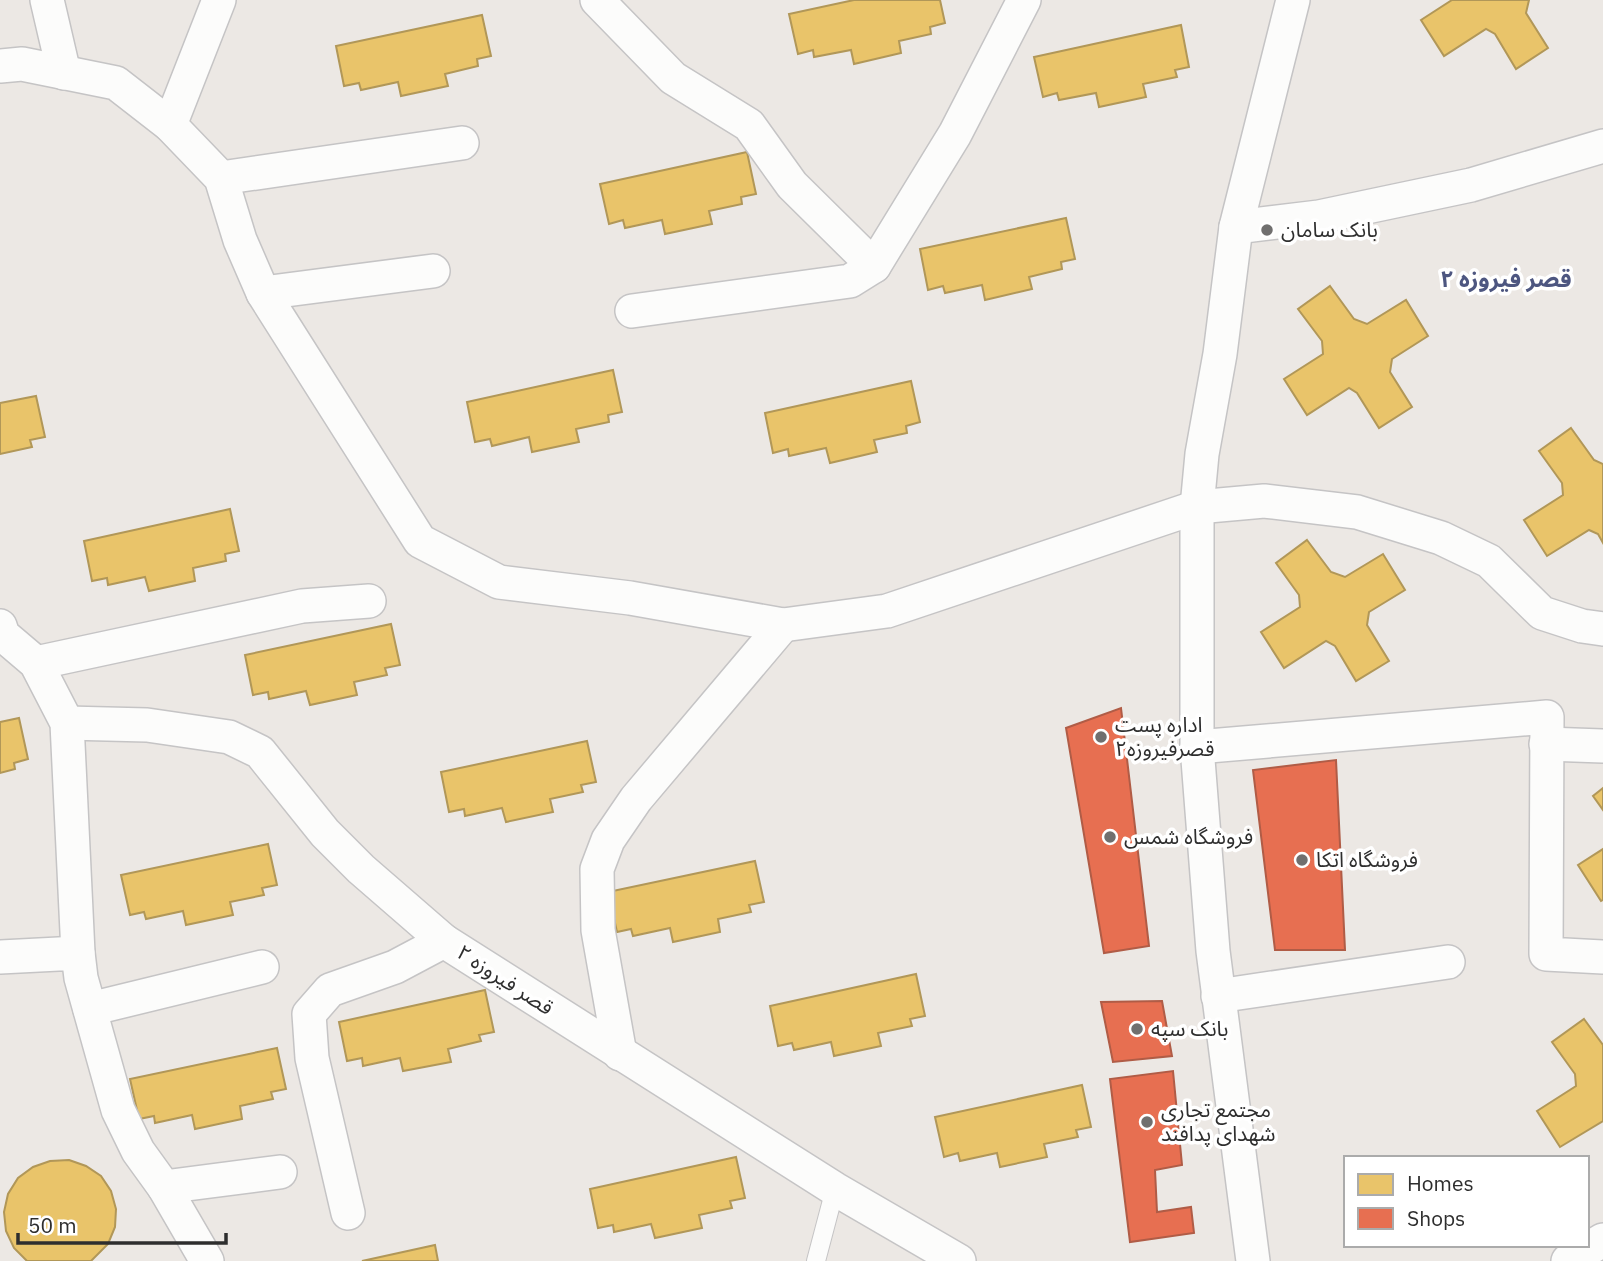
<svg xmlns="http://www.w3.org/2000/svg" width="1603" height="1261" font-family="'IBM Plex Sans','Noto Sans Arabic',sans-serif">
  <style>
    .homes { fill: #e9c46a; stroke: #b19758; stroke-width: 2 }
    .shops { fill: #e76f51; stroke: #b05c46; stroke-width: 2 }
    .lines { fill: none; stroke-linecap: round; stroke-linejoin: round }
    .lane-casing { stroke: #c5c4c5; stroke-width: 20 }
    .street-casing { stroke: #c5c4c5; stroke-width: 36 }
    .lane { stroke: #fcfcfb; stroke-width: 18 }
    .street { stroke: #fcfcfb; stroke-width: 33 }
    .poi-dot { fill: #706f6e; stroke: #fff; stroke-width: 2.5 }
    .labels { text-anchor: middle; stroke-width: 7; stroke-linejoin: round; paint-order: stroke }
    .poi-label { font-size: 21px; fill: #2e2e2e; stroke: #fff; text-anchor: start }
    .street-label { font-size: 21px; fill: #2e2e2e; stroke: #fff }
    .neighbourhood-label { font-size: 23px; font-weight: bold; fill: #4d5680; stroke: #fff }
  </style>
  <rect width="100%" height="100%" fill="#ece8e4"/>
  <g class="homes">
    <path d="M854,0H940L945,23L930,27L931,34L899,41L901,53L854,64L851,50L814,57L813,50L798,54L789,14Z"/>
    <path d="M1452,0H1529L1526,13L1548,48L1516,69L1495,34L1486,29L1444,56L1421,20Z"/>
    <path d="M482,15L491,56L477,59L478,66L445,74L448,86L401,96L398,82L361,90L359,83L344,86L336,46Z"/>
    <path d="M1181,25L1189,67L1175,70L1177,77L1143,84L1146,97L1099,107L1096,93L1059,100L1057,93L1043,97L1034,57Z"/>
    <path d="M747,152L756,194L741,197L742,204L709,211L712,224L665,234L662,220L625,228L623,220L609,224L600,184Z"/>
    <path d="M1066,218L1075,259L1061,262L1062,269L1029,277L1032,289L985,300L982,285L945,293L943,286L928,290L920,249Z"/>
    <path d="M1330,286L1354,319L1367,324L1406,300L1428,336L1392,359L1390,372L1412,407L1379,428L1357,393L1349,388L1307,415L1284,379L1323,354L1322,341L1298,309Z"/>
    <path d="M613,370L622,412L608,415L609,422L576,429L579,442L532,452L529,437L492,446L490,439L475,442L467,402Z"/>
    <path d="M911,381L920,422L906,426L907,433L874,440L877,452L830,463L826,448L789,456L788,449L773,453L765,413Z"/>
    <path d="M36,396L45,437L30,440L32,447L0,454V403Z"/>
    <path d="M1571,428L1594,460L1603,464V543L1598,534L1589,530L1547,556L1524,520L1563,495L1562,483L1539,451Z"/>
    <path d="M230,509L239,551L225,554L226,561L193,568L195,581L149,591L145,577L108,585L107,578L92,581L84,541Z"/>
    <path d="M1307,540L1331,572L1345,577L1383,554L1405,590L1369,612L1367,625L1389,661L1356,681L1335,646L1326,641L1284,668L1261,632L1300,607L1299,595L1276,563Z"/>
    <path d="M391,624L400,665L385,668L387,675L354,682L357,695L310,705L306,691L269,699L268,692L253,695L245,655Z"/>
    <path d="M19,718L28,759L14,763L15,769L0,773V722Z"/>
    <path d="M587,741L596,782L581,785L583,792L550,799L553,812L506,822L502,808L465,816L464,809L449,812L441,772Z"/>
    <path d="M1603,788V810L1593,796Z"/>
    <path d="M268,844L277,885L262,888L264,895L230,902L233,915L186,925L183,911L146,919L144,912L130,915L121,875Z"/>
    <path d="M1603,849V900L1601,901L1578,865Z"/>
    <path d="M755,861L764,902L749,905L751,912L718,919L720,932L673,942L670,928L633,936L631,929L617,932L608,892Z"/>
    <path d="M916,974L925,1016L910,1019L912,1026L878,1033L881,1046L834,1056L831,1042L794,1050L792,1043L778,1046L770,1006Z"/>
    <path d="M485,990L494,1032L479,1035L481,1041L448,1049L451,1062L403,1071L400,1058L363,1066L362,1058L347,1061L339,1022Z"/>
    <path d="M1584,1019L1603,1045V1121L1560,1147L1537,1111L1576,1086L1575,1074L1552,1042Z"/>
    <path d="M277,1048L286,1089L271,1092L273,1099L240,1106L242,1119L195,1129L192,1115L155,1123L154,1116L139,1119L130,1079Z"/>
    <path d="M1082,1085L1091,1127L1076,1130L1078,1137L1044,1144L1047,1157L1000,1167L997,1153L960,1161L958,1153L944,1157L935,1117Z"/>
    <path d="M736,1157L745,1198L730,1201L732,1208L699,1215L702,1228L655,1238L651,1224L614,1232L613,1225L598,1228L590,1189Z"/>
    <path d="M69,1160L86,1166L101,1176L111,1191L116,1209L115,1227L108,1244L91,1261H27L14,1248L6,1231L4,1212L8,1194L18,1178L33,1167L50,1161Z"/>
    <path d="M435,1245L438,1261H362Z"/>
  </g>
  <g class="shops">
    <path d="M1121,708L1149,946L1104,953L1066,728Z"/>
    <path d="M1336,760L1345,950H1275L1253,770Z"/>
    <path d="M1162,1001L1172,1056L1113,1062L1101,1002Z"/>
    <path d="M1173,1071L1182,1165L1155,1170L1157,1212L1191,1207L1194,1233L1130,1242L1110,1079Z"/>
  </g>
  <g class="lines">
    <defs>
      <path id="lane" d="M816,1261L835,1189"/>
      <g id="street">
        <path d="M47,0L64,73"/>
        <path d="M597,0L673,78L749,125L792,185L874,266"/>
        <path d="M0,66L22,64L116,83L170,125L221,178L240,240L263,293"/>
        <path d="M170,125L219,0"/>
        <path d="M221,178L462,143"/>
        <path d="M1236,227L1319,217L1471,185L1603,146"/>
        <path d="M433,271L263,293L420,541L499,582L630,598L783,625L887,611L1197,507L1264,501L1357,512L1441,538L1489,561L1542,613L1582,626L1603,629"/>
        <path d="M632,311L850,281L874,266L955,134L1024,0"/>
        <path d="M0,626L3,635L36,663L67,723L78,953"/>
        <path d="M36,663L302,606L369,601"/>
        <path d="M67,723L147,725L229,737L260,752L325,833L361,869L444,941L835,1189L959,1261"/>
        <path d="M1546,744L1603,746"/>
        <path d="M1197,747L1547,717L1546,954L1603,957"/>
        <path d="M0,957L78,953L81,978L118,1110L138,1151L164,1187L280,1172"/>
        <path d="M1218,996L1448,962"/>
        <path d="M90,1009L262,967"/>
        <path d="M620,1054L598,930L597,869L608,840L636,799L783,625"/>
        <path d="M164,1187L207,1261"/>
        <path d="M348,1213L312,1058L309,1014L330,990L395,967L444,941"/>
        <path d="M1253,1261L1213,951L1197,747V507L1202,454L1220,354L1236,227L1293,0"/>
        <path d="M1568,1261L1603,1240"/>
      </g>
    </defs>
    <use href="#lane" class="lane-casing"/>
    <use href="#street" class="street-casing"/>
    <use href="#lane" class="lane"/>
    <use href="#street" class="street"/>
  </g>
  <g class="poi-dot">
    <circle cx="1267" cy="230" r="7"/>
    <circle cx="1101" cy="737" r="7"/>
    <circle cx="1110" cy="837" r="7"/>
    <circle cx="1302" cy="860" r="7"/>
    <circle cx="1137" cy="1029" r="7"/>
    <circle cx="1147" cy="1122" r="7"/>
  </g>
  <g class="labels">
    <g class="poi-label">
      <text x="1281" y="237">بانک سامان</text>
      <text x="1115" y="732">اداره پست<tspan x="1115" dy="24">قصرفیروزه۲</tspan></text>
      <text x="1124" y="844">فروشگاه شمس</text>
      <text x="1316" y="867">فروشگاه اتکا</text>
      <text x="1151" y="1036">بانک سپه</text>
      <text x="1161" y="1117">مجتمع تجاری<tspan x="1161" dy="24">شهدای پدافند</tspan></text>
    </g>
    <g class="street-label">
      <text transform="translate(505 980) rotate(33)" y="7">قصر فیروزه ۲</text>
    </g>
    <g class="neighbourhood-label">
      <text x="1506" y="287">قصر فیروزه ۲</text>
    </g>
  </g>
  <rect x="1344" y="1156" width="245" height="91" fill="#ffffff" stroke="#ababab" stroke-width="2"/>
  <rect x="1358" y="1174" width="35" height="21" fill="#e9c46a" stroke="#ababab" stroke-width="2"/>
  <text x="1407" y="1191" font-size="21" fill="#2e2e2e">Homes</text>
  <rect x="1358" y="1208" width="35" height="21" fill="#e76f51" stroke="#ababab" stroke-width="2"/>
  <text x="1407" y="1226" font-size="21" fill="#2e2e2e">Shops</text>
  <path d="M18 1233v10h208v-10" fill="none" stroke="#2e2e2e" stroke-width="3.5"/>
  <text x="28" y="1233" font-size="21" fill="#2e2e2e" stroke="#ffffff" stroke-width="5" paint-order="stroke">50 m</text>
</svg>
